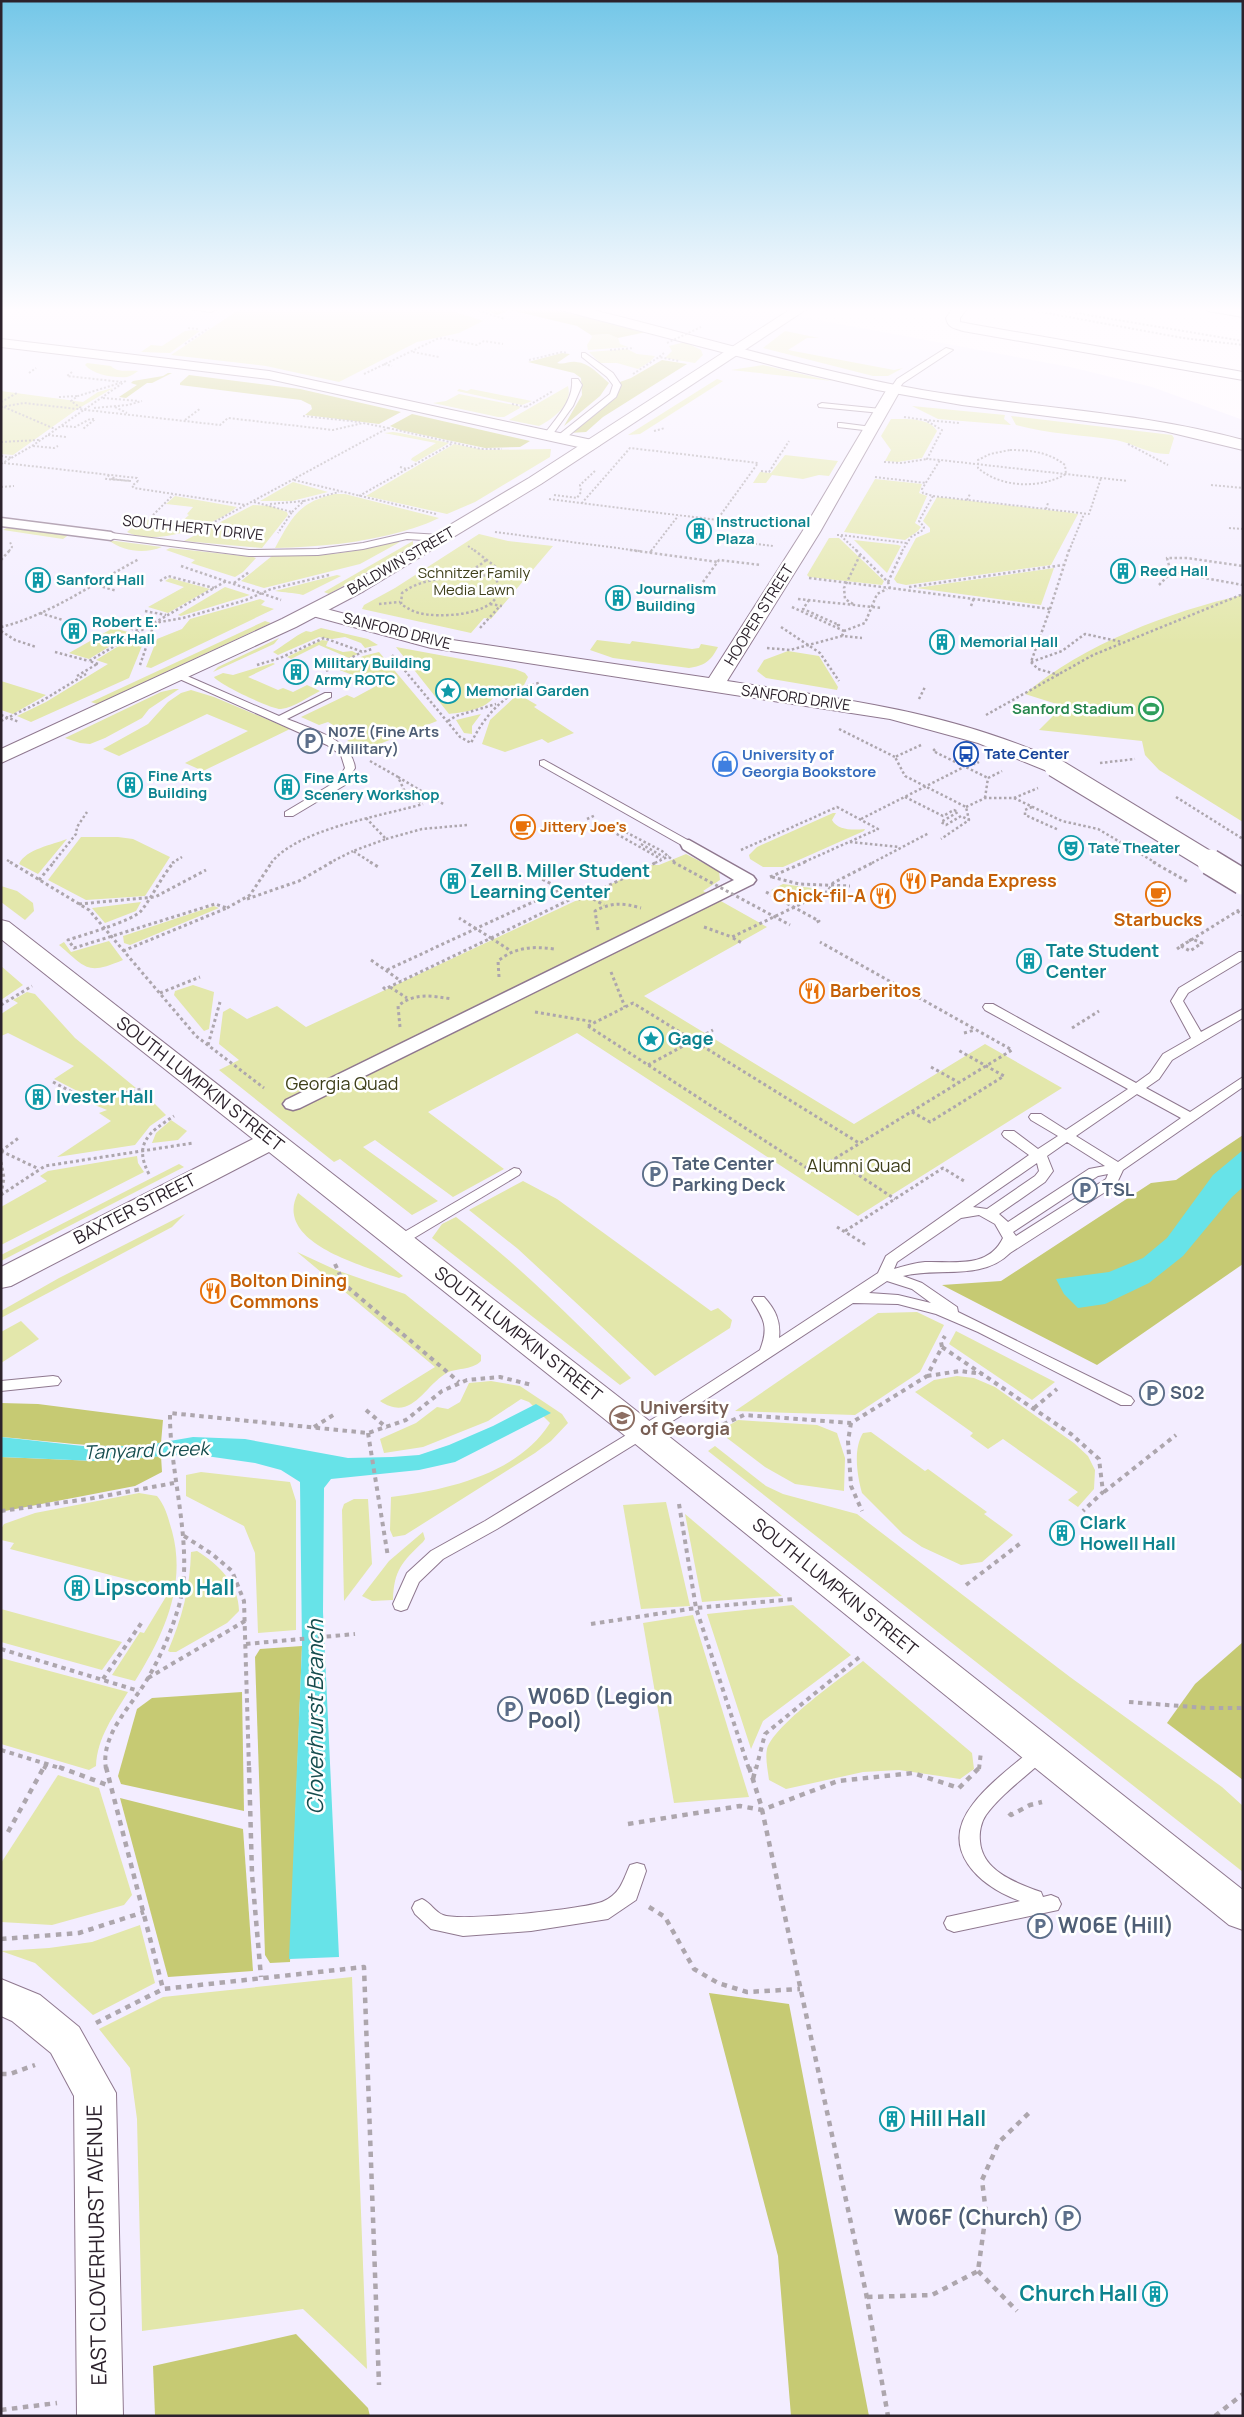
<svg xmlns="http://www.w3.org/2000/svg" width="1244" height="2417" font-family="Manrope,sans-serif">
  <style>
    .education { fill: #f3edff }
    .green { fill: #e3e7ab }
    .forest { fill: #c6ca73 }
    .water { fill: #67e3e8 }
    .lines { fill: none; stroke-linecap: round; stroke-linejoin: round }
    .service-casing { stroke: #8f788f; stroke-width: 2 }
    .pedestrian-casing { stroke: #8f788f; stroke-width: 3 }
    .minor-casing { stroke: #8f788f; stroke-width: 2 }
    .tertiary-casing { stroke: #8f788f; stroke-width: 2 }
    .secondary-casing { stroke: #8f788f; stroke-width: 2 }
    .path-far4 { stroke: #ada6ad; stroke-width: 2; stroke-dasharray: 2 2; stroke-linecap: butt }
    .path-far3 { stroke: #ada6ad; stroke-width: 2.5; stroke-dasharray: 2.5 2.5; stroke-linecap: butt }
    .path-far2 { stroke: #ada6ad; stroke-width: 3; stroke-dasharray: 3 3; stroke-linecap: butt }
    .path-far1 { stroke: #ada6ad; stroke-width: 4; stroke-dasharray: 4.5 4.5; stroke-linecap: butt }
    .path { stroke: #ada6ad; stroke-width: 4.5; stroke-dasharray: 5.5 5.5; stroke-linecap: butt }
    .service { fill: #fff; fill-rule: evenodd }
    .pedestrian { fill: #fff; fill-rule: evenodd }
    .minor { fill: #fff; fill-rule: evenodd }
    .tertiary { fill: #fff; fill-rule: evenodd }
    .secondary { fill: #fff; fill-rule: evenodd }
    .minor-bridge-far1-casing { stroke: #8f788f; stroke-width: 21; stroke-linecap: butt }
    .minor-bridge-casing { stroke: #8f788f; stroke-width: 28; stroke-linecap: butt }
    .path-bridge-far2 { stroke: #ada6ad; stroke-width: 2; stroke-dasharray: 2 2; stroke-linecap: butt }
    .path-bridge-far1 { stroke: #ada6ad; stroke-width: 2.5; stroke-dasharray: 2.5 2.5; stroke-linecap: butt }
    .path-bridge { stroke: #ada6ad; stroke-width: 3; stroke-dasharray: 3 3; stroke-linecap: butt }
    .minor-bridge-far1 { stroke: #fff; stroke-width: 19 }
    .minor-bridge { stroke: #fff; stroke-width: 25 }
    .labels { text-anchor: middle; stroke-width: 5; stroke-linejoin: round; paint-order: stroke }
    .far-culture-label { font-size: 15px; font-weight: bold; fill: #0d838f; stroke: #fff; text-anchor: start }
    .far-street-label { font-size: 15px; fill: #2c222c; stroke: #fff }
    .far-park-label { font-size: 15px; fill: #3d3e19; stroke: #fff }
    .far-leisure-label { font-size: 15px; font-weight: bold; fill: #27864d; stroke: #fff; text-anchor: end }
    .far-service-label { font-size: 15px; font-weight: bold; fill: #4e5e75; stroke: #fff; text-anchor: start }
    .far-transit-label { font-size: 15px; font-weight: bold; fill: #164399; stroke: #fff; text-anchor: start }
    .far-shop-label { font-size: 15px; font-weight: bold; fill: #366cbe; stroke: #fff; text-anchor: start }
    .far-food-label { font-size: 15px; font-weight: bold; fill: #c56008; stroke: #fff; text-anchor: start }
    .culture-label { font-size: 18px; font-weight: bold; fill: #0d838f; stroke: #fff; text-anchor: start }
    .food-label { font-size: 18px; font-weight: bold; fill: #c56008; stroke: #fff; text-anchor: start }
    .street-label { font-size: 18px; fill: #2c222c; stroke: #fff }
    .park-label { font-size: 18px; fill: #3d3e19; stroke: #fff }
    .service-label { font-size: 18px; font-weight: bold; fill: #4e5e75; stroke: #fff; text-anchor: start }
    .education-label { font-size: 18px; font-weight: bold; fill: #785e54; stroke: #fff; text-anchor: start }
    .water-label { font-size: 19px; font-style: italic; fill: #164d4f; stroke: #fff }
    .near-culture-label { font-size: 21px; font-weight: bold; fill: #0d838f; stroke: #fff; text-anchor: start }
    .near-service-label { font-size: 21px; font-weight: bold; fill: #4e5e75; stroke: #fff; text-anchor: start }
    .near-street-label { font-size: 21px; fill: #2c222c; stroke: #fff }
    .near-water-label { font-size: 22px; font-style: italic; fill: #164d4f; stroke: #fff }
  </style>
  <rect width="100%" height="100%" fill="#fef9fe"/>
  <path class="education" d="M1,307H748L1070,367L1152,387L1243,420V2416H1Z"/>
  <g class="green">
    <path d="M243,307H441L483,321L459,333L417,342L339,382L266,366L171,355Z"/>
    <path d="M194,330L200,331L170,353L141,352L151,345L162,346L185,331Z"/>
    <path d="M785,331L819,338H807L788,350L894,370L903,368L888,376H873L763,348Z"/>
    <path d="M608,334L618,338L620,344L628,347L588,350L587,345L592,337L591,335Z"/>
    <path d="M685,342L701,350L703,355L695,363L665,358L672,351L669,346Z"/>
    <path d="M627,349L637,354L655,356L651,361L638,369L617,363H600L589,352Z"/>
    <path d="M87,363L111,366C117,373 130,370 138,371C135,373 131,376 127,377C115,378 93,375 85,365Z"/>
    <path d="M763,365L832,381L731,370Z"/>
    <path d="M717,379L723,381L640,434L628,435Z"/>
    <path d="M568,386C573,404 554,418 539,426L509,420Z"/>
    <path d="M113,388L76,410L13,455L1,454V391L83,402L98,392Z"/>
    <path d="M459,389L467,391L471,389L532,401L522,405L457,391Z"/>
    <path d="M459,394L519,406L520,408L504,417H498L433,403L446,401Z"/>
    <path d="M912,406L1005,415L1004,419L1011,425L938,419Z"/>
    <path d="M1011,416L1172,435L1174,438L1169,454C1150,455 1135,444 1116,440C1083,435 1049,434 1016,425Z"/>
    <path d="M891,419C904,419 930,417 937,431L922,458L898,462L885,461L891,450L881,436Z"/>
    <path d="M393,432L400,433L449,443L416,462L411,460L412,458L436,443L384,433Z"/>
    <path d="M454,444L484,450L551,449L550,457L475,502L447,514L366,496Z"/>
    <path d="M785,455L838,461L829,476L819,475L803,479L772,475L766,483H753L760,472L771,473Z"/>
    <path d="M875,479L922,484L919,493L927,496L915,523L921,527L918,531L905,540L844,532Z"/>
    <path d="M293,482L328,492L292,501H260Z"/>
    <path d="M334,494H345L439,518C427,524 417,527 404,531C361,543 320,547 275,548C292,517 298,503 334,494Z"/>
    <path d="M175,496L237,507C214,526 155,547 127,532L143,519L180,523L189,515L187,514L193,507L166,504Z"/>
    <path d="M937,497L1065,512L1078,514L1051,565L906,585L897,583L894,579L916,538L930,532V528L923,521Z"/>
    <path d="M253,505L270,506L287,512L288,515L262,548L184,541Z"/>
    <path d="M10,526L70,534L63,539L3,530Z"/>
    <path d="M479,534L508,541L553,546L491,619L484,618L471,633L362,609L364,605L395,588Z"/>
    <path d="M829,538H839L884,581L882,585L809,577L807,575Z"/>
    <path d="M108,540L162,547C145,554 124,552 108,540Z"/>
    <path d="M854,540L898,545L901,546L887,573Z"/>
    <path d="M395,541L400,542L360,564L264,588L241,581L272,556L333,554L360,550Z"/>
    <path d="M413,541V546L329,594L324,592Z"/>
    <path d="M170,548L253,557L256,558L243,572L235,577L191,563L195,560L166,550Z"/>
    <path d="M1054,568L1041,605L916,588Z"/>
    <path d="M337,575L341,576L303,595C292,592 285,593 275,591Z"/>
    <path d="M170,578L210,589L168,613L148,607L184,587L165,581Z"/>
    <path d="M225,587L250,595L181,616L178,615Z"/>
    <path d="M1243,595V822L1159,770L1145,755L1142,741L1039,730L1063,706L1025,694C1082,645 1171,611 1243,595Z"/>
    <path d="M260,599L265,601L261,605L274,609L151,668L146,667L157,639L182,629L190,619Z"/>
    <path d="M265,621L271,623L97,704L91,702Z"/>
    <path d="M113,628L132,633L89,659L69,653Z"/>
    <path d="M321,628L368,639L378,645L365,648L361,643L345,637L332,639L319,637L278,655L273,652C285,645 293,637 306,631L311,632Z"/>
    <path d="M138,634L146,636L129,678L31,722L17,716L46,702L108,664L96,660Z"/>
    <path d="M279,638L274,644L213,672L218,667Z"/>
    <path d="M322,640L328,641L326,646L343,652L352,651L358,654L349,658L319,645L291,659L287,657Z"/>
    <path d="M597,640L630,644L632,641L692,649L699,648L701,644L718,647C711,661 704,666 689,668L613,658L590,650Z"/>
    <path d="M396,647L515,669L525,673L528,677L524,685L509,692H496C491,709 465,712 449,714Z"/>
    <path d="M788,651L819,656L838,687L837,690L766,678L757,671L764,660Z"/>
    <path d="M379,652L437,721L377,745L359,748L347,741L354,737L328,722L319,725L301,717L347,695L354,698L378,685L337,669L363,656Z"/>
    <path d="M273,663L275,664L248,677L278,690L283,688L293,692L307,685L320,691C308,697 295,707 281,709C273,710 218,684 214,677L223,673L233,675Z"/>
    <path d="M1,681L46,695L13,714L1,710Z"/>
    <path d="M174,689H179L149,709L142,718L105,738L90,744L80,743L65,738L161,692Z"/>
    <path d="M191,690L214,697L290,729L203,771L185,763L248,731L207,714L119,756L103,749L148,724L168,702L181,693Z"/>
    <path d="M518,694L537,705L534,707L574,733L548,743L542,739L505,752L482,744L490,720Z"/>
    <path d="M481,714L472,726V734L464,733L456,720Z"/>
    <path d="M833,813H836L832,820C838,831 854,830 865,829L864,831L783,867H763L750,859L749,855L757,847Z"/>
    <path d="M81,837H118L133,839L170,857L145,896L86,900L48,880Z"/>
    <path d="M67,839L38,874L19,864C26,849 52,845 67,839Z"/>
    <path d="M686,854L719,871L720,880L703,891L767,927L644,996L854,1124L985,1044L1062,1088L858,1216L577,1033L428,1112L504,1169L453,1197L375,1140L363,1147L438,1201L412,1215L340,1159L334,1162L219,1070L239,1060L219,1044L223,1012L230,1008L247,1019L277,1006L306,1027L652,865H659Z"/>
    <path d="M783,884L819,889L794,903L771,890Z"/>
    <path d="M1,886L17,891L33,903L34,911L25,920L1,902Z"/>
    <path d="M141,902L136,911L105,923L92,908Z"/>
    <path d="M214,906L219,908L130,945L124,943L123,936Z"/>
    <path d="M109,941L123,960C87,975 87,969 59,945L64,942L71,952Z"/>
    <path d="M1,966L23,985L1,1000Z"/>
    <path d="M193,985L214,992L209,1029L204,1031L174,995L175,991Z"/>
    <path d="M27,992L35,994L75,1038L136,1088L89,1097L54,1079L74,1066L8,1033L1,1036V1014L18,1003L13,1000Z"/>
    <path d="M140,1093L154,1103L166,1115L150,1126L135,1145L57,1157L111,1121L99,1113L107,1110L90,1103Z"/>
    <path d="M171,1120L187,1131L178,1140L152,1143L156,1133Z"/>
    <path d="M137,1156L138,1163L144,1172L1,1245V1207L47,1181L40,1176L48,1171Z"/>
    <path d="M179,1164L184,1167L1,1261V1255Z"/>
    <path d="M523,1181L557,1199L711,1311L718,1308L732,1320L730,1328L655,1376L518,1249L469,1210Z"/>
    <path d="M298,1193L403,1276L399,1278C366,1267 272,1243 298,1193Z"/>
    <path d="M185,1214L172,1227L1,1318V1311L59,1278Z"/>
    <path d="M456,1217C519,1265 575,1321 631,1378L620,1385L432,1238L442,1224Z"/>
    <path d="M297,1252L336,1270L405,1294L481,1355V1361C471,1371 456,1367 445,1374C423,1388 411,1422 380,1401L435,1367Z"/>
    <path d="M917,1312L944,1325L920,1372L855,1415L735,1411L878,1313Z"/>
    <path d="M21,1321L39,1339L1,1363V1332Z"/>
    <path d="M956,1331L1055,1382L1032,1400L949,1344Z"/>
    <path d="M957,1376L974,1378L995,1387L1074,1443L1088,1456L1095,1470L1094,1489L1078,1507L1068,1500L1078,1492L1003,1439L988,1449L970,1436L973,1433L915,1392L934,1380Z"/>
    <path d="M491,1381L520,1386L562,1414L568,1423L551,1441L535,1453L405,1535L393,1537L390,1530L391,1497C447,1490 518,1474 550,1423L529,1402L521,1399L488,1421L423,1447L384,1453L380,1439L416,1423L437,1407L448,1409L460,1402L469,1383Z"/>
    <path d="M738,1420L817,1425L837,1433L845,1458L844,1491L795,1484L765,1467L727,1438L724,1432L728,1426Z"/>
    <path d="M871,1432L925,1471L928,1469L987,1512L984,1514L1013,1535L982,1562L961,1565L922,1547L903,1534L862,1493C857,1475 853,1449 863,1433Z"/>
    <path d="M715,1446L766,1486L783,1494L857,1514L1070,1677L1222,1787L1243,1806V1872L708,1451Z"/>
    <path d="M201,1472L290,1482L296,1501V1630L258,1633L255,1553L244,1526L186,1496V1475Z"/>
    <path d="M139,1493L157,1496C166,1507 168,1518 172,1531C187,1586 163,1636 135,1681L112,1675L140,1632L144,1633L167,1595L151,1591L153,1586L10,1549L14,1543L1,1540V1529L4,1524L35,1513Z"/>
    <path d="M354,1499H368L372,1564L344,1601L342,1510L344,1504Z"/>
    <path d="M666,1502L690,1606L641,1609L623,1505Z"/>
    <path d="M685,1514L782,1596L702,1602Z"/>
    <path d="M423,1532L425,1539L423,1542C402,1562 394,1570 393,1600L372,1601L362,1596L389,1561Z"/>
    <path d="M197,1551C218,1564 239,1584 239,1611L227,1623L176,1652H170L168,1651C182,1618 190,1588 191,1552Z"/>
    <path d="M793,1605L851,1655L763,1721L751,1749L707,1614Z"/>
    <path d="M1,1609L122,1642L102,1670L1,1642Z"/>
    <path d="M693,1615L749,1797L674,1803L643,1623Z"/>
    <path d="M1,1658L128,1692C114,1715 97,1738 96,1766L89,1770L1,1744Z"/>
    <path d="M863,1661L972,1753L974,1769L960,1779L899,1770L863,1772L786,1789L769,1780C768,1771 765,1758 767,1749C774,1725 841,1678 863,1661Z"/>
    <path d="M58,1775L99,1788L132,1895L124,1905L52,1925L1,1922V1863Z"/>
    <path d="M140,1925L155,1983L93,2015L35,1963L1,1951L49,1948L92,1942Z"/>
    <path d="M352,1977L367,2369L303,2309L142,2331L137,2119L130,2068L99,2029L163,1997Z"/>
  </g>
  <g class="forest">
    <path d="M479,307H542L646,332L618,338L608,334L591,335L577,326L510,310L497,315Z"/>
    <path d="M562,353L570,354L557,363C565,365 569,361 576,362C590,363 598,374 609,383L600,396L564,426L582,395L581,378L574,373L528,362Z"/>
    <path d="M662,360L687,364L603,417L586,432L569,433L617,395L620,382L631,378Z"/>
    <path d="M168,373H172L152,383H147L126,398L119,397L137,385L131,383L133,381L163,376Z"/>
    <path d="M189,375L300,389L401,412L379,424L305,415L312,409L311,405L301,400L180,385V383Z"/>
    <path d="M412,414L530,441L520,447L485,448L400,430L390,426Z"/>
    <path d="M1243,1135V1264L1097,1365L942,1285L1001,1281L1151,1183L1176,1180Z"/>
    <path d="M1,1403L38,1404L163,1420L161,1443C107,1451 55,1441 1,1437Z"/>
    <path d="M161,1456L162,1472L135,1486L5,1511L1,1510V1457L96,1461Z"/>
    <path d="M1243,1642V1780L1167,1723L1195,1684Z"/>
    <path d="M302,1646L290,1962L270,1963L265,1955L255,1657L260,1649Z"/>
    <path d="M242,1692L244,1811L121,1784L118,1776L137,1709L152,1698Z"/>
    <path d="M120,1798L243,1829L253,1971L168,1977Z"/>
    <path d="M709,1993L789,2004L869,2416H791L778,2256Z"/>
    <path d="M296,2334L368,2408L370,2416H155L153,2366Z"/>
  </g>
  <g class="water">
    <path d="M1243,1150V1187L1232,1197L1183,1256L1149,1283L1105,1304L1078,1308L1064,1294L1056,1279L1109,1272L1143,1258L1167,1238L1213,1175Z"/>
    <path d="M536,1404L551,1413L455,1462L419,1470L331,1479L324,1488L323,1612L339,1957L289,1959L302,1646L300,1482L281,1470L255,1463L192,1454L96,1461L1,1457V1437L83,1446H141L193,1437L245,1439L348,1458L392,1457L419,1455L449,1445L493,1426Z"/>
  </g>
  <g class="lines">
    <defs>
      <g id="service">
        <path d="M175,307H220L211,312Z"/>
        <path d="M946,348L953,350L903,383L897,391H891L890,389L897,379Z"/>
        <path d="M585,353L613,373L621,385L616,397L562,441H556V437L610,394L613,385L607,377L582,357V353Z"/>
        <path d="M572,379H578L582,385L573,406L550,438H544L543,436C556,418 574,401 572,379Z"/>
        <path d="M822,403L881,409L885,411L881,413L819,407L818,405Z"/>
        <path d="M841,423L872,427L876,429L872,431L838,427V423Z"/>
        <path d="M111,533L249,550L318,549L363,543L407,533L441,535L445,538L441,541L407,539L363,549L318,555L249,556L108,538L107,536Z"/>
        <path d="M178,672L279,716L325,693H331V697L287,719C311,729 352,739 355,768L345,785L293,816H285V812L337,781L345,768L341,755L327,745L175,677L173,675Z"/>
        <path d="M544,760L693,843L694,845L689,848L685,847L540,765V761Z"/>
        <path d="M1239,952H1243V960L1188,993L1183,1001L1201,1032L1243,1009V1018L1172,1060L1159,1079L1146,1088L1190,1112L1243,1077V1087L1123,1170L1116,1185L1010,1253C982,1281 938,1267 903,1276L922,1283L957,1307L958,1312L1131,1397L1134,1401L1131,1405H1121L978,1332L936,1314L898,1304L853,1303L679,1417L497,1529L443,1559L419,1582L407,1609L401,1611L395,1609L393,1604L407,1573L431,1551L485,1521L669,1409L760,1350C769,1327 764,1319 752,1300L754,1297H764C775,1309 781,1321 779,1338L878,1273L886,1256L1029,1155L1004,1137L1002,1134L1004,1131H1014L1038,1149L1058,1136L1031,1120L1029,1117L1031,1114H1041L1066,1130L1128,1089L985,1010L983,1007L985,1004H993L1136,1083L1150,1073L1163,1054L1191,1038L1171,1001L1179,988ZM1137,1094L1181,1118L1118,1162L1076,1136ZM1067,1142L1105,1166L1089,1169L1008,1222L999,1214L1045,1182L1053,1171L1047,1156ZM1037,1163L1039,1171L1035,1176L987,1209L973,1207ZM1108,1174L1106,1179L1016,1236L1013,1232L1098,1176ZM979,1215L995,1224L1003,1238C988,1269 954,1261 925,1262C915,1263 904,1266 894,1269L897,1262L961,1218ZM887,1281L912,1289L931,1303L898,1295L869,1293Z"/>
        <path d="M514,1168L519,1169L521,1172L519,1175L404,1244H394L392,1241L394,1238Z"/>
        <path d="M53,1376L58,1377L61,1381L58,1385L1,1391V1381Z"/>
        <path d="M1041,1744L1047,1747L1050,1752L1047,1757C1027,1776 1002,1793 986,1815C981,1822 979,1833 980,1841C982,1871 1016,1883 1041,1892L1043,1897L1051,1895L1058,1898L1061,1904L1058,1910L954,1932L947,1929L944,1923L947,1917L1020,1901C980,1886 937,1850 973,1804C990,1782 1014,1765 1035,1747Z"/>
        <path d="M637,1863L644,1865L646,1871L636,1900L608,1919L531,1931L463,1936L431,1929L415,1914L412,1908L415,1902L422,1899C431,1903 435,1912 443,1915C459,1922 589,1909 604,1901C621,1893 623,1880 630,1865Z"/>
      </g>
      <g id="pedestrian">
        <path d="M1,518L111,532L118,536L111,540L1,526Z"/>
        <path d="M689,840L753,876L756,880L753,884L300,1108L293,1110L286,1108L283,1104L286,1100L734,880L683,849L681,845L683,841Z"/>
      </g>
      <g id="minor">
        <path d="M954,307H968L960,318V322L970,324L1243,372V380L963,331C954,328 948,328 946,318Z"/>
        <path d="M1201,307L1243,309V317L1208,311Z"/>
        <path d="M1,339L269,371L592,440L600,445L592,450L269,379L1,347Z"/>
        <path d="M894,385L901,389L820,532L727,681C829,697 931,709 1028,748C1039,753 1057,757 1064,767L1061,771L1054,773L1047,771L978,743L890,719L431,648L309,615L306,611L309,607L315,606L432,637L709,678L802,532L887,389Z"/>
        <path d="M1,1979L40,1995L79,2027L116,2093L123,2416H77L74,2096L51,2053L12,2021L1,2016Z"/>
      </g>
      <path id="tertiary" d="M794,307H810L541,484L364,591L296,627L1,763V749L282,619L352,583L529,478Z"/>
      <g id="secondary">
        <path d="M558,307H581C695,335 807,369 922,390C1029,408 1138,411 1243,440V450L1164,431L962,405L877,390L783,368L560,310Z"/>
        <path d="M1,920L9,922L624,1401L1243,1890V1930L1229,1925L602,1417L269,1152L11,1286L1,1288V1267L253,1139L1,939Z"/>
      </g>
    </defs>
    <use href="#service" class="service-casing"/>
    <use href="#pedestrian" class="pedestrian-casing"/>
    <use href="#minor" class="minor-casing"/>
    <use href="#tertiary" class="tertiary-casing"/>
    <use href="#secondary" class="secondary-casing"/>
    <g class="path-far4">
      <path d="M135,307L161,310"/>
      <path d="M467,307L505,319"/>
      <path d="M1014,307L1183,338L1243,345"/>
      <path d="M1040,307L1243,341"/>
      <path d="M1,310L5,311"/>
      <path d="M188,328L198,329"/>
      <path d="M185,344L209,328"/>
      <path d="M610,350L634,348"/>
      <path d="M413,352L439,357"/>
      <path d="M664,353L659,357L679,361"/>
      <path d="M529,360L562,352L568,353"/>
      <path d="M384,364L392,366"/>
      <path d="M72,372L67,376L122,382"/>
      <path d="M29,373L36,368"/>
      <path d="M364,374L437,339L443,338L477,345L484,341L503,344"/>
      <path d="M633,374L659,357"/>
      <path d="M59,397L78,396"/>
      <path d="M103,398L139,401"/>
      <path d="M1,402L17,393"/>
      <path d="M512,404L526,407"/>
      <path d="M1,407L24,403L220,425L228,418L333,430L363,423L388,428L205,527"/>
      <path d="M4,407L55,429"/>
      <path d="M115,407L127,413"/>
      <path d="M526,407L553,391"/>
      <path d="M81,408L71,401L78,396L120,383"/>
      <path d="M94,408L128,405L142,401"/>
      <path d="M303,416L360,422"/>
      <path d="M904,417L925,420L942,430L927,459L940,460"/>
      <path d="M185,420L201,408"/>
      <path d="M925,420L959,423"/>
      <path d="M62,426L75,427L90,419H95L83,429"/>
      <path d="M388,428L481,449H502"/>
      <path d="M654,431L665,428"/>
      <path d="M48,435L66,437"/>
      <path d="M1,442L39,440"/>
      <path d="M1128,444L1168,465"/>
      <path d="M33,446L54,448L58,446"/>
      <path d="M1010,450C1030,450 1049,452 1065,465L1066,474C1040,489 1001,488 978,468V460L990,454Z"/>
      <path d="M782,452L789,441"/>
      <path d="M1,456L13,458"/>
      <path d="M884,462L902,463L927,459"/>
      <path d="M4,463L137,478L138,481"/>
      <path d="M1,464L32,446L127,380"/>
      <path d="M400,467L407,469"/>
      <path d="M761,471L769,472L781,453"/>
      <path d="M109,475L106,479L131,481L111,479L115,477"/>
      <path d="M875,477L926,483"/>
      <path d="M294,480L436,514"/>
      <path d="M138,481L132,486L134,488L246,505"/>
      <path d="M1211,485L1243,488"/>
      <path d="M1,487L14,486"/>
      <path d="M554,495L577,498L581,492L580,485L596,470"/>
      <path d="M359,496L453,443"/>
      <path d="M933,496L1089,514L1101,478"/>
      <path d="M549,499L717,520L758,463L630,448L582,503"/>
      <path d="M967,500L970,494"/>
      <path d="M254,502L292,512L278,533"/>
      <path d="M270,504L304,501"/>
      <path d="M1046,509L1048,503"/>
      <path d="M292,512L304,501L339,492"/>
      <path d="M153,515L173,495"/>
      <path d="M1229,528L1243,529"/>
      <path d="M495,532L640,551"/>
      <path d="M837,535H840L857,551"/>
      <path d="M841,535L906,543"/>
      <path d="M747,543L774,546"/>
      <path d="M468,546L475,551"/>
      <path d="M9,551L12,547L10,542"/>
      <path d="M651,551L678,516"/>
      <path d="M902,551L911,537L923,530L924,527L919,521L933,496L923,493L922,489L940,460L1128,481"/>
      <path d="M1069,551L1084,514"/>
    </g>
    <g class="path-far3">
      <path d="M474,550L501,571L529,575"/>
      <path d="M630,550L718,562"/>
      <path d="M856,550L888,582L890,588L1050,609L1031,662"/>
      <path d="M650,553L652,550"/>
      <path d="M1,560L10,550"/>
      <path d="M486,560C458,585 430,572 402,593L401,604C407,608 412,611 419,613C437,618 492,616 498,593C499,588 497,582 496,577L501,571"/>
      <path d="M181,566L281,600"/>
      <path d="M1172,572L1243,585"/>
      <path d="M473,574L496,577"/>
      <path d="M809,578L890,588"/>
      <path d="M160,581L168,576L214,588"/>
      <path d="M703,582L719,560L761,565"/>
      <path d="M888,582L903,550"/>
      <path d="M234,583L249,572"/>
      <path d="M93,584L117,591"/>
      <path d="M1159,585L1171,573L1167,558H1187L1243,566"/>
      <path d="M909,587L1063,565"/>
      <path d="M798,599L882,608"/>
      <path d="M809,600L803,609L839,625L835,626"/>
      <path d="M379,604L400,602"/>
      <path d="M490,604L502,606"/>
      <path d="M853,604L845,599L844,588L860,555"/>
      <path d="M971,606L974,598"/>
      <path d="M792,607L844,631"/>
      <path d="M1050,609L1069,550"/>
      <path d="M145,611L166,615"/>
      <path d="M40,613L63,620"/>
      <path d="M139,619L154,623L183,618L246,600L271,589L329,575"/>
      <path d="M125,623L121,626L140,631"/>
      <path d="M1,627C48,616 96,582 139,559"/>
      <path d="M781,627L820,653L839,681"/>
      <path d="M480,628L500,606"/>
      <path d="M1,631L15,640L36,647"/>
      <path d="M842,636L844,631L865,623L877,594L887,589"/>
      <path d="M767,648L790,650L842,636L862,638"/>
      <path d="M55,652L89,661"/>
      <path d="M392,655L460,737L471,743C486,713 506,692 539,683"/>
      <path d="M1031,662L1062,651L1085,634L1122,642"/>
      <path d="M1031,662L1038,669L1059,675"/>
      <path d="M98,664L89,661L226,581"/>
      <path d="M140,665L154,624"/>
      <path d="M257,665L280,658L324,638L363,652L372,649"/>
      <path d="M326,671L362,652"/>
      <path d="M77,676L97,664"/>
      <path d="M919,699L925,687"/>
      <path d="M1,715L19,722"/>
      <path d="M986,715L1093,655L1243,594"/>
      <path d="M1,721L40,702L86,674"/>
      <path d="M448,721L456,716L496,704"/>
      <path d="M839,729L895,757"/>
      <path d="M921,745L895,757L905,776L966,807L969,820L941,839"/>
      <path d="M935,749L933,751L988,778"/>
      <path d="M959,757L975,764L979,762"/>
      <path d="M370,761L398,777L404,790L422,804"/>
      <path d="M1100,763L1135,759"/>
      <path d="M398,777L445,805"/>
      <path d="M988,778L1002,771"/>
      <path d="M905,797L943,816L954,810L958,812L941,822L946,825L961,816L969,820"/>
      <path d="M1176,797L1243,839"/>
      <path d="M985,798L988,778"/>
      <path d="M1014,798L1038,788"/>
      <path d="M966,807L985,798H1014L1062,821L1098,829L1156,863"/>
      <path d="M1032,807L1025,810V815L1059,830"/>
      <path d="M366,818L386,839L353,851L372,863"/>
      <path d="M861,819L964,767"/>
      <path d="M608,829L661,859"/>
      <path d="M386,839L422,829L467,825"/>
      <path d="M850,842L899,847"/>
      <path d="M641,844L664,857"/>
      <path d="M741,850L837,807L878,829L802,863"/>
      <path d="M7,860L12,863"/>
      <path d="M53,863L76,834L77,827L87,812"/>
      <path d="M172,863L182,857"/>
      <path d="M271,863C297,829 382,816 423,804"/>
      <path d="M329,863L353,851"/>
      <path d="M655,863L669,856"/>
      <path d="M872,863L929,833"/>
    </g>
    <g class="path-far2">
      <path d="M10,862L89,910L196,1036L264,1088"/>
      <path d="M370,862L380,868"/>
      <path d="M1153,862L1188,882"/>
      <path d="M770,877L805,862"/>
      <path d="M772,877L799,884L850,886"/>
      <path d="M39,880L54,862"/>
      <path d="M561,889L575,897"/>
      <path d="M766,892L819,921L815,923"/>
      <path d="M593,893L657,862"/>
      <path d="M588,896L604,905"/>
      <path d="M247,899L299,881L332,862"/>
      <path d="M79,904L155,897L206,870"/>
      <path d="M227,908L250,895L272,862"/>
      <path d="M1237,911L1243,915"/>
      <path d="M704,927L732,937L828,891L833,883L874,862"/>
      <path d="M598,930L595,911C612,902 623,903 641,908"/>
      <path d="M491,938L575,897L579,899L593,893L587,890"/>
      <path d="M491,938L511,951"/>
      <path d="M733,938L742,943"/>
      <path d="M1186,943L1191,940"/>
      <path d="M1181,946L1190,951L1202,943L1192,939L1186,943"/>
      <path d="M1181,946L1186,943"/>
      <path d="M1181,946L1186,943"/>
      <path d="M1177,949L1181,946"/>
      <path d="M123,951L227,908L215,904L74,948L68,940C83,935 132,921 141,911C153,896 161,877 174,862"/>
      <path d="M371,960L401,981"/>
      <path d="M387,970L561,889L542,879"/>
      <path d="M611,972L625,1007"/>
      <path d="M499,977L498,961C515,947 533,946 554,949"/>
      <path d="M383,987L385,989L491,938L459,918"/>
      <path d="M390,987L407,998"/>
      <path d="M160,993L200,977"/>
      <path d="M1,1005L32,986"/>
      <path d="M535,1012L595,1022"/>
      <path d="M588,1026L813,1172L1012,1050L820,942"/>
      <path d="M588,1026L633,1003L859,1143"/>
      <path d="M400,1027L398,1006C415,992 432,996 452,999"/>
      <path d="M1072,1028L1099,1011"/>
      <path d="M964,1033L975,1030"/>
      <path d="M208,1045L220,1002"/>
      <path d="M648,1065L713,1030"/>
      <path d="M931,1067L958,1082"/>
      <path d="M53,1082L87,1100L142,1089"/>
      <path d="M912,1112L930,1122L1004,1076L958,1050"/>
      <path d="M1,1151L39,1169"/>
      <path d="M1,1151L20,1137"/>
      <path d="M834,1159L895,1199"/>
      <path d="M1,1162L4,1178L1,1195"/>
      <path d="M149,1174C133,1144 149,1132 174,1116"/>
      <path d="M1,1195L45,1166L193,1143"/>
      <path d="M837,1227L866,1245"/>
      <path d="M845,1231L943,1168L964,1181"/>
    </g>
    <g class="path-far1">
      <path d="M335,1264L344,1284L459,1382"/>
      <path d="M942,1347L1071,1434L1099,1459L1103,1492L1083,1511"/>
      <path d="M927,1376L960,1371L983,1374"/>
      <path d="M1034,1408L1057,1389"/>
      <path d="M366,1410L387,1428"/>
      <path d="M851,1423L848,1441L851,1486L862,1511"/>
      <path d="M314,1427L335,1414"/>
      <path d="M368,1433L388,1557"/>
      <path d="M709,1435L724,1424L744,1415L851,1423L927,1376L942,1347L941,1342L945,1336"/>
      <path d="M1104,1492L1176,1435"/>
      <path d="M679,1504L696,1608L749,1769"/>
      <path d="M1,1511L88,1499L174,1483"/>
      <path d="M184,1536L212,1554L232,1571L244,1601L249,1769"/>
      <path d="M966,1585L1022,1542"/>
      <path d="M591,1624L696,1608L794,1599"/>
      <path d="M246,1644L355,1634"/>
      <path d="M1,1649L139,1691"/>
      <path d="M148,1678L245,1621"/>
      <path d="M103,1679L142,1622"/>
      <path d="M1129,1702L1206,1708H1243"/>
      <path d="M1,1750L63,1769"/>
      <path d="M44,1769L47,1763"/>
      <path d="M106,1769C100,1734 132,1706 148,1678C160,1657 170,1635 177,1612C197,1555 169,1475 170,1413L368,1433L406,1420L442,1391L467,1380L500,1377L532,1385"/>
      <path d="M756,1769L765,1734L862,1655"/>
      <path d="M979,1769L981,1752"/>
    </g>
    <g class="path">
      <path d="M59,1767L110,1786"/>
      <path d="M106,1767L163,1989"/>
      <path d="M249,1767L252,1874L261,1977"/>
      <path d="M749,1767L761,1805L866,2293L888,2416"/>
      <path d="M753,1779L756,1767"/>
      <path d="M1009,1813L1011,1815L1030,1805L1042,1802"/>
      <path d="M628,1824L740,1806L762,1810L838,1781L913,1773L959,1788L980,1767"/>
      <path d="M8,1832L44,1767"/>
      <path d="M649,1907L665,1917L694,1969L718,1983L747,1992L800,1989"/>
      <path d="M1,1939L79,1933L144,1912"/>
      <path d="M96,2023L163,1989L364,1967L379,2385"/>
      <path d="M1,2074H10L35,2065"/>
      <path d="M978,2271L1017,2311"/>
      <path d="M867,2297L932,2295L978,2271L986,2213L982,2180L999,2142L1032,2110"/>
      <path d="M1,2410L57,2403"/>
      <path d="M1215,2416L1243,2394"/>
    </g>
    <use href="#service" class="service"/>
    <use href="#pedestrian" class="pedestrian"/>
    <use href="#minor" class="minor"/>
    <use href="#tertiary" class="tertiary"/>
    <use href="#secondary" class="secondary"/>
    <defs>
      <path id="minor-bridge-far1" d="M1054,767L1212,863"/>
      <path id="minor-bridge" d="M1210,862L1243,882"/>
    </defs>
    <use href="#minor-bridge-far1" class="minor-bridge-far1-casing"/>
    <use href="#minor-bridge" class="minor-bridge-casing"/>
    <path class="path-bridge-far2" d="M667,343L701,327"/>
    <g class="path-bridge-far1">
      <path d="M587,819L596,815"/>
      <path d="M608,829L614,826L662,851L676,863"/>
    </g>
    <g class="path-bridge">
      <path d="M673,862L790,925"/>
      <path d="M1191,940L1239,910"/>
    </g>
    <use href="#minor-bridge-far1" class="minor-bridge-far1"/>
    <use href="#minor-bridge" class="minor-bridge"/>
  </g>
  <linearGradient id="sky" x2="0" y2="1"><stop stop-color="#74c7e8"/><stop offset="0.48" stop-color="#fffcff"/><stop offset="1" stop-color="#fffcff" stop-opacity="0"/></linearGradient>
  <rect width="1244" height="645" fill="url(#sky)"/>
  <defs>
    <symbol id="building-ring" viewBox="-11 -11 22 22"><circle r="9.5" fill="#fff" stroke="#0f9aa8" stroke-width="1.5"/><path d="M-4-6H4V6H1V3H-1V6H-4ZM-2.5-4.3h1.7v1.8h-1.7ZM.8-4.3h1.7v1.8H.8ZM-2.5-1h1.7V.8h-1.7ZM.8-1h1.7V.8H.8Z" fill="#0f9aa8"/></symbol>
    <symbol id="sight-ring" viewBox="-11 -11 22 22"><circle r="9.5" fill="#fff" stroke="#0f9aa8" stroke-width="1.5"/><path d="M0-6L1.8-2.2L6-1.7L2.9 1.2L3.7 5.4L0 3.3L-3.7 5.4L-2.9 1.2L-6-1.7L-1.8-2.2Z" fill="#0f9aa8"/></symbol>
    <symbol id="stadium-ring" viewBox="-11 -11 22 22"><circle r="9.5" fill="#fff" stroke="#2e9e5b" stroke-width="1.5"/><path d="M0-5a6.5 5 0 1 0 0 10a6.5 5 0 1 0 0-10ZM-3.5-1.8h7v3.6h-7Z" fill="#2e9e5b"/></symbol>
    <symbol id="parking-ring" viewBox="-11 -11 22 22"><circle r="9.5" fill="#fff" stroke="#5c6f8a" stroke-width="1.5"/><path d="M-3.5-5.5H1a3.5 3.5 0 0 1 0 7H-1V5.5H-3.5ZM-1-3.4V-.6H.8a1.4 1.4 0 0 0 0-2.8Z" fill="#5c6f8a"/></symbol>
    <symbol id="bus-ring" viewBox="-11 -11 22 22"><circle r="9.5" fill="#fff" stroke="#1a4fb4" stroke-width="1.5"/><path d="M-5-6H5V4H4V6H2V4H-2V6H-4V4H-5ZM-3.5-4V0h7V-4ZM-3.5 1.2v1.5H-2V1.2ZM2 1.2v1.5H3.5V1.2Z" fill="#1a4fb4"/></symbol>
    <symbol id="shop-ring" viewBox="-11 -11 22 22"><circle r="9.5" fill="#fff" stroke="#3f7fe0" stroke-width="1.5"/><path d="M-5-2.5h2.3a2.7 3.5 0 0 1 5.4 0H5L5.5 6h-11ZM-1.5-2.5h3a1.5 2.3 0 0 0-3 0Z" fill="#3f7fe0"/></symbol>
    <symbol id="cafe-ring" viewBox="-11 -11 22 22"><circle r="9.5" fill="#fff" stroke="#e8710a" stroke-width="1.5"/><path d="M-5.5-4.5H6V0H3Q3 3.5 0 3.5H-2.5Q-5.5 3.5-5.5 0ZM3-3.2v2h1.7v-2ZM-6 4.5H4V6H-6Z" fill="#e8710a"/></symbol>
    <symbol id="theatre-ring" viewBox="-11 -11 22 22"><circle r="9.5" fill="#fff" stroke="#0f9aa8" stroke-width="1.5"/><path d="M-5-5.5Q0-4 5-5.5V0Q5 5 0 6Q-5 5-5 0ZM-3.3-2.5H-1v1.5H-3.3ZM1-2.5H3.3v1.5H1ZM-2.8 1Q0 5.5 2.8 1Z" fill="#0f9aa8"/></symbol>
    <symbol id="restaurant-ring" viewBox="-11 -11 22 22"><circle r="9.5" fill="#fff" stroke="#e8710a" stroke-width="1.5"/><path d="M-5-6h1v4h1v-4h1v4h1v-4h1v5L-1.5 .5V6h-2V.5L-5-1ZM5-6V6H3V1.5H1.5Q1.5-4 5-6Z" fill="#e8710a"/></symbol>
    <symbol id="university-ring" viewBox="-11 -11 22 22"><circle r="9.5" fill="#fff" stroke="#8d6e63" stroke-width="1.5"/><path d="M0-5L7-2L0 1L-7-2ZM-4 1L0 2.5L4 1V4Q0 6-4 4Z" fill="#8d6e63"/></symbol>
  </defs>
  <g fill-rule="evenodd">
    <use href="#building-ring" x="685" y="517" width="28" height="28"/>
    <use href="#building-ring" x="1109" y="557" width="28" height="28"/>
    <use href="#building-ring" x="24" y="566" width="28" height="28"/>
    <use href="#building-ring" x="604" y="584" width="28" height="28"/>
    <use href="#building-ring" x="60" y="617" width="28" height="28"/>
    <use href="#building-ring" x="928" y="628" width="28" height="28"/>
    <use href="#building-ring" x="282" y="658" width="28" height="28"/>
    <use href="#sight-ring" x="434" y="677" width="28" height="28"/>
    <use href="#stadium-ring" x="1137" y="695" width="28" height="28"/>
    <use href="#parking-ring" x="296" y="727" width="28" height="28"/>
    <use href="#bus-ring" x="952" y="740" width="28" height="28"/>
    <use href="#shop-ring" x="711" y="750" width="28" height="28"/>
    <use href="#building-ring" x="116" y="771" width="28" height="28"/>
    <use href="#building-ring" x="273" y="773" width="28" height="28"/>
    <use href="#cafe-ring" x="509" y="813" width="28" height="28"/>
    <use href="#theatre-ring" x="1057" y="834" width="28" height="28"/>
    <use href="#building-ring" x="439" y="867" width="28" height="28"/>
    <use href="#restaurant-ring" x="899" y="867" width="28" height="28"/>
    <use href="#cafe-ring" x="1144" y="880" width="28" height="28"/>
    <use href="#restaurant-ring" x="869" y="882" width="28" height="28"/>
    <use href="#building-ring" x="1015" y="947" width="28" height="28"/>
    <use href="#restaurant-ring" x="798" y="977" width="28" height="28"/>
    <use href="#sight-ring" x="637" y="1025" width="28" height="28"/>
    <use href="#building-ring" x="24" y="1083" width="28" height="28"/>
    <use href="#parking-ring" x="641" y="1160" width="28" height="28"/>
    <use href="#parking-ring" x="1071" y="1176" width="28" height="28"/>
    <use href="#restaurant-ring" x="199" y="1277" width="28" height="28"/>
    <use href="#parking-ring" x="1138" y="1379" width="28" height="28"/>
    <use href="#university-ring" x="608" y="1404" width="28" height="28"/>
    <use href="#building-ring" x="1048" y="1519" width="28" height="28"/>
    <use href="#building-ring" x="63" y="1574" width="28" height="28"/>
    <use href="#parking-ring" x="496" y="1695" width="28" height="28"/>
    <use href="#parking-ring" x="1026" y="1912" width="28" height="28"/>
    <use href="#building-ring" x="878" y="2105" width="28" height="28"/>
    <use href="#parking-ring" x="1054" y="2204" width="28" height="28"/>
    <use href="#building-ring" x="1141" y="2280" width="28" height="28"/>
  </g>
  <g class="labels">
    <g class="far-culture-label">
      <text x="716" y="527">Instructional<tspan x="716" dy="17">Plaza</tspan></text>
      <text x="1140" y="576">Reed Hall</text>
      <text x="56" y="585">Sanford Hall</text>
      <text x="636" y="594">Journalism<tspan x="636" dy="17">Building</tspan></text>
      <text x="92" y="627">Robert E.<tspan x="92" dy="17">Park Hall</tspan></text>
      <text x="960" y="647">Memorial Hall</text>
      <text x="314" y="668">Military Building<tspan x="314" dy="17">Army ROTC</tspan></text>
      <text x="466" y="696">Memorial Garden</text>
      <text x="148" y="781">Fine Arts<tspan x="148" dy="17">Building</tspan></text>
      <text x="304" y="783">Fine Arts<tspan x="304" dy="17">Scenery Workshop</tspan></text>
      <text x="1088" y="853">Tate Theater</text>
    </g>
    <g class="far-street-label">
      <text transform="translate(193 528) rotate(6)" y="5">SOUTH HERTY DRIVE</text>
      <text transform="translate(401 561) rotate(-30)" y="5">BALDWIN STREET</text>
      <text transform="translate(759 615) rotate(-58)" y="5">HOOPER STREET</text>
      <text transform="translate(397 631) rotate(14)" y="5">SANFORD DRIVE</text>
      <text transform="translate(796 698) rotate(8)" y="5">SANFORD DRIVE</text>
    </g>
    <g class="far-park-label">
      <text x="474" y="578">Schnitzer Family<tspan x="474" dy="17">Media Lawn</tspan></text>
    </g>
    <g class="far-leisure-label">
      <text x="1134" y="714">Sanford Stadium</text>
    </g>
    <g class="far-service-label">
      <text x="328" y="737">N07E (Fine Arts<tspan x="328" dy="17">/ Military)</tspan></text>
    </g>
    <g class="far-transit-label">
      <text x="984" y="759">Tate Center</text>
    </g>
    <g class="far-shop-label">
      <text x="742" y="760">University of<tspan x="742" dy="17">Georgia Bookstore</tspan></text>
    </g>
    <g class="far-food-label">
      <text x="540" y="832">Jittery Joe's</text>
    </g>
    <g class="culture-label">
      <text x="470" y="877">Zell B. Miller Student<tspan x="470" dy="21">Learning Center</tspan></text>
      <text x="1046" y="957">Tate Student<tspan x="1046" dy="21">Center</tspan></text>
      <text x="668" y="1045">Gage</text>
      <text x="56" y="1103">Ivester Hall</text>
      <text x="1080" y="1529">Clark<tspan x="1080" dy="21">Howell Hall</tspan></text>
    </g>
    <g class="food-label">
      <text x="930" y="887">Panda Express</text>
      <text x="866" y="902" text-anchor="end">Chick-fil-A</text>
      <text x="1158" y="926" text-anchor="middle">Starbucks</text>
      <text x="830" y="997">Barberitos</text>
      <text x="230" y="1287">Bolton Dining<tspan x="230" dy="21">Commons</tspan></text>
    </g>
    <g class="street-label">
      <text transform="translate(200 1084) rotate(38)" y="6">SOUTH LUMPKIN STREET</text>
      <text transform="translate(135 1209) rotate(-27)" y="6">BAXTER STREET</text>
      <text transform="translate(518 1334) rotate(38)" y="6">SOUTH LUMPKIN STREET</text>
      <text transform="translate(835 1587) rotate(39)" y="6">SOUTH LUMPKIN STREET</text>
    </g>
    <g class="park-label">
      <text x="342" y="1090">Georgia Quad</text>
      <text x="859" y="1172">Alumni Quad</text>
    </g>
    <g class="service-label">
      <text x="672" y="1170">Tate Center<tspan x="672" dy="21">Parking Deck</tspan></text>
      <text x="1102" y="1196">TSL</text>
      <text x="1170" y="1399">S02</text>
    </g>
    <g class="education-label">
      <text x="640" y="1414">University<tspan x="640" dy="21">of Georgia</tspan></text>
    </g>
    <g class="water-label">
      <text transform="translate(146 1450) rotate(-2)" y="7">Tanyard Creek</text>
    </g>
    <g class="near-culture-label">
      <text x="94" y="1595">Lipscomb Hall</text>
      <text x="910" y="2126">Hill Hall</text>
      <text x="1138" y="2301" text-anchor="end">Church Hall</text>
    </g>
    <g class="near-service-label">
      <text x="528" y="1704">W06D (Legion<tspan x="528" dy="24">Pool)</tspan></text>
      <text x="1058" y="1933">W06E (Hill)</text>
      <text x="1050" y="2225" text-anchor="end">W06F (Church)</text>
    </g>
    <g class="near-street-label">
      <text transform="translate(97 2245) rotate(-91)" y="7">EAST CLOVERHURST AVENUE</text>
    </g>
    <g class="near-water-label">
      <text transform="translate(315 1717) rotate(-90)" y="8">Cloverhurst Branch</text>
    </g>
  </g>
  <rect width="1244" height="2417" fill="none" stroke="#2c222c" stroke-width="5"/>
</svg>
